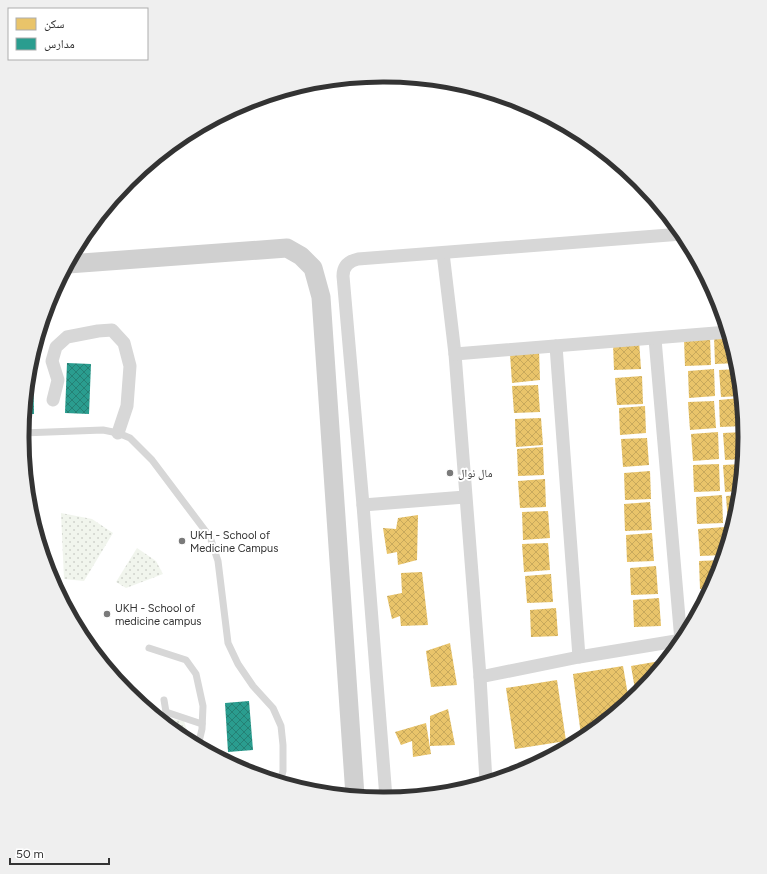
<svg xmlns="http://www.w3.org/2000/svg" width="767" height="874" font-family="Figtree,'Noto Naskh Arabic',sans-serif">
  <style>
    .grass { fill: url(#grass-dots) }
    .homes { fill: url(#homes-cross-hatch) }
    .schools { fill: url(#schools-cross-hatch) }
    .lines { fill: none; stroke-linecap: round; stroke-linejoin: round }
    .lane { stroke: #d7d7d7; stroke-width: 7 }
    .street { stroke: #d7d7d7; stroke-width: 13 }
    .secondary { stroke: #d0d0d0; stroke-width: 19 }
    .poi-dot { fill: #7a7a7a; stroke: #fff; stroke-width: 1.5 }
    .labels { text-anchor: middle; stroke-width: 4; stroke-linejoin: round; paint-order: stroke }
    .poi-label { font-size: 11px; fill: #333; stroke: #fff; text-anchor: start }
    .rim { fill: none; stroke: #333; stroke-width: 5 }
  </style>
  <defs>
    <pattern id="grass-dots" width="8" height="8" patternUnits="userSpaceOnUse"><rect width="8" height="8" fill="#f1f5ed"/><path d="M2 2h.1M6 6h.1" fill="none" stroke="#cfd2cc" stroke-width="1.8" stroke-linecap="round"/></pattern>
    <pattern id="homes-cross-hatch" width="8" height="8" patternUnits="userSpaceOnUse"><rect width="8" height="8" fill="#e9c46a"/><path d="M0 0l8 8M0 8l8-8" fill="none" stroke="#c8a95c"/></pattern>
    <pattern id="schools-cross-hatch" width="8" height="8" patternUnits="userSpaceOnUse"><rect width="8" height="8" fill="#2a9d8f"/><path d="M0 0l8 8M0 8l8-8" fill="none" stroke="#258175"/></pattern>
  </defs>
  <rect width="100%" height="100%" fill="#fff"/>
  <g class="grass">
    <path d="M39,334H40L39,355H32Z"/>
    <path d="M61,513L92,519L113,533L84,581L64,579Z"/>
    <path d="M137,548L156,561L163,574L126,588L116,582Z"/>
    <path d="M166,718L184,721L189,737L188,740L162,721Z"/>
  </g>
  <g class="homes">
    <path d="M714,336H729L737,363L715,364Z"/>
    <path d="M710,337L711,365L685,366L684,339Z"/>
    <path d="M639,341L641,369L614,370L613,343Z"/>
    <path d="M539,351L540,380L512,383L510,354Z"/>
    <path d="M714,369L715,396L689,398L688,371Z"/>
    <path d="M738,369L741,396L721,397L719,370Z"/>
    <path d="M642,376L643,404L617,405L615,378Z"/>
    <path d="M538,385L540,412L514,413L512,386Z"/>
    <path d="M741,398L744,426L720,427L719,400Z"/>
    <path d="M714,401L716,428L690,430L688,402Z"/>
    <path d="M645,406L646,433L620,435L619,408Z"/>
    <path d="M541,418L543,445L516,447L515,419Z"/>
    <path d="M718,432L719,459L693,461L691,434Z"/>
    <path d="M744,432L743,459L725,460L723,433Z"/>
    <path d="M647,438L649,465L623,467L621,439Z"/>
    <path d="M543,447L544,475L518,476L517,449Z"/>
    <path d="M719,464L720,491L694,492L693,465Z"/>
    <path d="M742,464L740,491L725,492L723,465Z"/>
    <path d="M650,471L651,499L625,500L624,473Z"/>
    <path d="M545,479L546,507L520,508L518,481Z"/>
    <path d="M722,495L723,523L697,524L696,497Z"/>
    <path d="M739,495L738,508L733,523L728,524L726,496Z"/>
    <path d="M650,502L652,530L625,531L624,504Z"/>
    <path d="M548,511L550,538L523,540L522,512Z"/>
    <path d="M418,515L417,560L398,565L397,552L387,554L383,528L396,529L398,518Z"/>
    <path d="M725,527L726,548L724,555L700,556L698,529Z"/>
    <path d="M728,527H732L729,539H728Z"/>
    <path d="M652,533L654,561L627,562L626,535Z"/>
    <path d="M548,543L550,570L524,572L522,544Z"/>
    <path d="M722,560L717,576L711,588L700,589L699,561Z"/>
    <path d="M656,566L658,594L631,595L630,568Z"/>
    <path d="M422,572L428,625L401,626L400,616L392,619L387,596L402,593L401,573Z"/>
    <path d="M551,574L553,602L527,603L525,576Z"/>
    <path d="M659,598L661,626L634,627L633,600Z"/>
    <path d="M556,608L558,636L531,637L530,610Z"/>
    <path d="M450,643L457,685L431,687L426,651Z"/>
    <path d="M666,660L639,693L636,695L631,666Z"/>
    <path d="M623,666L629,701L590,733L581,735L573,674Z"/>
    <path d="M557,680L566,741L515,749L506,688Z"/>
    <path d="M448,709L455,745L430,746V716Z"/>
    <path d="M426,723L431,754L413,757L412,741L401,745L395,732Z"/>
  </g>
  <g class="schools">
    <path d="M33,361L34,414H24L29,366L30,362Z"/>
    <path d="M67,363L91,364L89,414L65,413Z"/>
    <path d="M249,701L253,750L228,752L225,703Z"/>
  </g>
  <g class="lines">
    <g class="lane">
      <path d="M22,433L103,430L118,433L130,438L152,460L210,537L218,561L228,643L238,664L253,686L273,708L281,726L283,745V771L280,782"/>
      <path d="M149,648L186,660L196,674L203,706L202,729L198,746"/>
      <path d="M164,700L166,712L202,724"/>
    </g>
    <g class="street">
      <path d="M443,253L455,354L480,677L486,782"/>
      <path d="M655,339L681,641"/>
      <path d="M556,346L579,657"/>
      <path d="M455,354L728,332"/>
      <path d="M53,400L58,380L52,361L56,347L67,337L98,331L112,330L124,343L130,366L127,406L118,433"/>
      <path d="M363,505L465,497"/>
      <path d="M480,677L579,657L682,640"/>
      <path d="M386,798L363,505L343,276C343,266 349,261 358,259L682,234"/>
    </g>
    <path class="secondary" d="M68,264L287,248L301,256L313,268L321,297L355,796"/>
  </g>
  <g class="poi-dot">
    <circle cx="450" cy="473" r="4"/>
    <circle cx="182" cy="541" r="4"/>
    <circle cx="107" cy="614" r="4"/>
  </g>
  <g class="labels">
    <g class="poi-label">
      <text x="458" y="477">مال نوال</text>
      <text x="190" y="539">UKH - School of<tspan x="190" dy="13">Medicine Campus</tspan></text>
      <text x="115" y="612">UKH - School of<tspan x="115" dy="13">medicine campus</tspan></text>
    </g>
  </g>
  <path d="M0 0H767V874H0ZM383 82H384A354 354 0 0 1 738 436V438A354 354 0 0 1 384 792H383A354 354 0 0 1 29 438V436A354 354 0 0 1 383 82Z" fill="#efefef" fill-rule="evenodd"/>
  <path class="rim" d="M383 82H384A354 354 0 0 1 738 436V438A354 354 0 0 1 384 792H383A354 354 0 0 1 29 438V436A354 354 0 0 1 383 82Z"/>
  <rect x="8" y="8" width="140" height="52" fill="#ffffff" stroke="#adadad"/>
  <rect x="16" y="18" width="20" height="12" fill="#e9c46a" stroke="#adadad"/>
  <text x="44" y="28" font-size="12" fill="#333333">سكن</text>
  <rect x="16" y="38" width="20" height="12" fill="#2a9d8f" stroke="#adadad"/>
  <text x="44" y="48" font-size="12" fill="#333333">مدارس</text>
  <path d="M10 858v6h99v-6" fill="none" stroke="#333333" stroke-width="2"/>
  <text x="16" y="858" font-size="12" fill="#333333" stroke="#ffffff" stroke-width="3" paint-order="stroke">50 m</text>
</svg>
